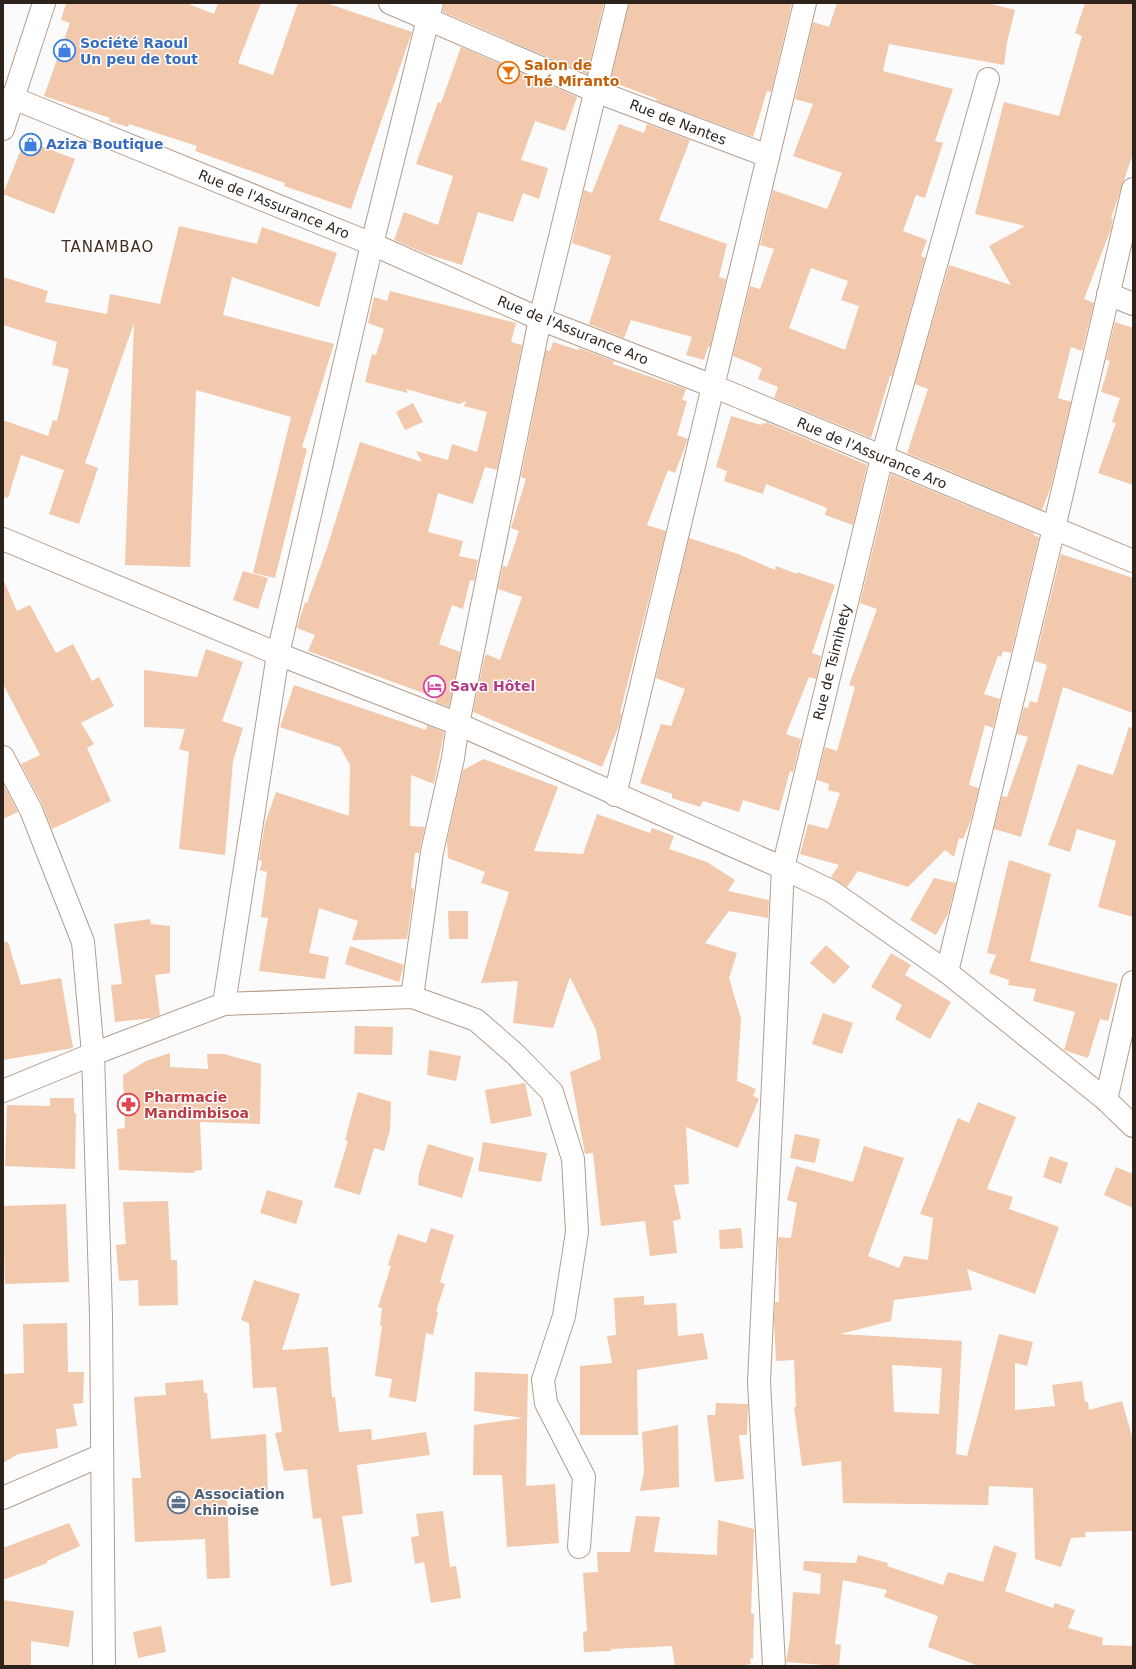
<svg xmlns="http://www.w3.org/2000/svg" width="1136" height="1669" font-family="'DejaVu Sans',sans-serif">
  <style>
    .building { fill: #f2c9ac; fill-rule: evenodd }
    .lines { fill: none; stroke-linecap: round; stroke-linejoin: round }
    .minor-casing { stroke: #b69c89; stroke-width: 24 }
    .minor { stroke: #fff; stroke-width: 22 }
    .labels { text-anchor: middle; stroke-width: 3; stroke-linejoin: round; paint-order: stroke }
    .shop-label { font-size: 14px; font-weight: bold; fill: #366cbe; stroke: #fff; text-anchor: start }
    .food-label { font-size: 14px; font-weight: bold; fill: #c56008; stroke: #fff; text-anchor: start }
    .street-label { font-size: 14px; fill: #2d231b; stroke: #fff }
    .hotel-label { font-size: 14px; font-weight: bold; fill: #b23c85; stroke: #fff; text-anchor: start }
    .health-label { font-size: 14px; font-weight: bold; fill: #be3a42; stroke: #fff; text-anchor: start }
    .service-label { font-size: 14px; font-weight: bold; fill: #4e5e75; stroke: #fff; text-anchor: start }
    .neighbourhood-label { font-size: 15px; letter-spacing: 1px; fill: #432d1e; stroke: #fff }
  </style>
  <rect width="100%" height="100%" fill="#fbfbfb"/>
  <g class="building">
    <path d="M66,3H186L214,14L218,3H261L238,63L273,75L298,3H326L412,32L351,209L284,186L285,183L195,151L197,146L129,124L128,127L109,121L110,118L44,96L70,23L61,20Z"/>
    <path d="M444,3H604L587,74L443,12Z"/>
    <path d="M629,3H792L771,92L767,91L753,137L656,101L657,99L615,83V85L610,83Z"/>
    <path d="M837,3H988L1015,10L1007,42L1004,65L889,44L883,71L953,89L935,141L943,143L925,198L916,195L903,231L927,240L921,256L925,258L892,376H890L871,438L774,398L778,387L758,379L762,368L733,356L750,286L760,289L774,249L760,245L773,190L827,209L842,173L793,156L813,104L795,99L813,22L829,27ZM811,268L848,281L841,300L859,306L845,350L789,328Z"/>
    <path d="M1085,3H1133V154L1111,218L1113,219L1111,229L1084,299L1094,303L1082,351L1071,347L1058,398L1071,402L1051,486L1042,510L907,453L928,389L915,384L949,265L1011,285L989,246L1025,226L975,214L1004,102L1059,116L1082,36L1075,33Z"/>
    <path d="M461,47L577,97L565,131L535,121L521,160L548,168L539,199L523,193L513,222L478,212L462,265L424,253L394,240L404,212L438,225L453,176L416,164L438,102L441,103Z"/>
    <path d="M619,124L644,133L647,124L690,140L659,220L727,244L719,277L726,279L710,347H708L704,360L686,355L692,337L631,320L624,338L589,324L611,256L572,243L584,190L592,193Z"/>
    <path d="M25,140L75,159L54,214L3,194Z"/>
    <path d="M179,226L257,244L262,227L337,253L319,307L232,277L223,315L334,344L302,447L307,449L275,578L253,573L291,417L196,390L190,567L125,565L134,323L85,463L98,468L79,524L49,514L64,470L21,455L8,498L3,497V420L48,436L53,420L57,421L69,369L52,365L57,342L3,325V277L48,291L45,302L107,314L110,294L160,304Z"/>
    <path d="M390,291L516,323L511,342L522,345L497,470L485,467L473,504L438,493L428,532L463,541L459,556L478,560L474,581L470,580L463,609L452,605L439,644L460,652L449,707L435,702L437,698L308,651L315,635L297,628L305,602L307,603L327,548L360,442L422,462L416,451L448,460L452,444L477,452L487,412L464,406L466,401L459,404L406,389L408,393L365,382L372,354L376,355L384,329L368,323L374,297L387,301Z"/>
    <path d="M1115,322L1133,328V485L1098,473L1116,423L1112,422L1120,398L1101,392L1110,361L1106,360Z"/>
    <path d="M553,342L578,350L579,348L614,361L613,364L686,389L682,400L687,401L677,435L688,439L675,473L668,470L647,525L666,531L620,713H622L618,728L602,767L473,712L484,660L486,654L500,660L522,597L498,589L503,566L507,567L519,531L511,528L526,479L521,477L546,350L550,351Z"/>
    <path d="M413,403L423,422L405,430L396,412Z"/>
    <path d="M731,416L761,425L762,423L765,424L766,422L867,465L853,525L825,515L827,508L766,484L763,494L724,481L727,471L716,467Z"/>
    <path d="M891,474L1034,533L1033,535L1039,537L1011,653L1003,651L1001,657L998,656L984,694L1000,699L993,728L985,725L969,785L979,788L970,822L963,839L959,838L954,857L945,850L908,887L858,871L847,887L831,877L839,865L800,854L808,824L828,829L840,793L828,790L829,784L817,780L825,747L837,751L855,687L849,685L877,609L860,603Z"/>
    <path d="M689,538L738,554L775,570L776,566L797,574V572L835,585L812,653L821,656L816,679L809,677L786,734L801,739L793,772L790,771L779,811L743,800L739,812L703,801L700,807L672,798V794L640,783L661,724L671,726L685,689L656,678Z"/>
    <path d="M1061,554L1133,578V713L1063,687L1021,837L994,829L1002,796L1007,797L1028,737L1017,734L1024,707L1028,708L1030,701L1037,703L1047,665L1035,661Z"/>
    <path d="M243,571L268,578L258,609L233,600Z"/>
    <path d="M3,579L17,611L30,605L56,653L73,644L92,681L99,677L114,706L81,723L94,744L87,748L111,801L52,829L42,804L21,764L40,755L3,684Z"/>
    <path d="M206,649L243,662L222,721L243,728L233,761L225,855L179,849L189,752L179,749L185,729L144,727V670L197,677Z"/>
    <path d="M294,685L426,730L427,725L444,732L434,784L411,775L410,826L425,827L419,853H415L411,888L414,889L407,939L352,940L358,921L319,908L309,953L329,957L325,979L259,971L268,918L261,917L267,872L260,870L262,861L259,860L265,823L276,792L349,816L350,765L340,747L280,727Z"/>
    <path d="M1129,727L1133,728V917L1098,907L1116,841L1077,829L1070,852L1048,845L1078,764L1113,775Z"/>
    <path d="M484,759L558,787L534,851L583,854L597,814L650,833L652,828L674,836L669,849L707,862L735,880L728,891L769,900L768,918L729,911L705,943L737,953L729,978L741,1019L737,1081L756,1089L753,1096L759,1099L738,1148L686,1127L689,1184L674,1185L681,1219L673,1221L677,1253L650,1256L645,1221L601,1226L593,1153L585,1154L570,1072L601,1059L596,1030L570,977L553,1028L513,1023L518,981L481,983L509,892L481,883L485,872L448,858L447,841L463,770Z"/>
    <path d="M3,784L18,812L3,819Z"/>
    <path d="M1009,860L1051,874L1030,961L1118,984L1108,1021L1100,1019L1088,1058L1064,1050L1075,1012L1033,1001L1036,989L1008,985L1009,980L989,973L996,955L987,953Z"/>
    <path d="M934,878L956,883L948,914L936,935L910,920Z"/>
    <path d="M448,911H468V939H449Z"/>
    <path d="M150,919L151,924L170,926V973L155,975L160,1015L153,1018L115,1022L111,985L122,984L114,924Z"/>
    <path d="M3,942H8L21,985L61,978L73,1048L3,1060Z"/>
    <path d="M826,945L850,967L834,984L810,963Z"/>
    <path d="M350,946L404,965L399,982L345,964Z"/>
    <path d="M891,953L911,965L905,975L951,1002L930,1039L895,1019L902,1005L871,987Z"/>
    <path d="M823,1013L853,1023L842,1054L812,1044Z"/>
    <path d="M355,1026L393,1027L392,1055L354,1054Z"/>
    <path d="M429,1050L461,1056L456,1081L427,1075Z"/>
    <path d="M170,1053V1067L208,1069L207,1054H224L261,1064L260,1124L200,1122L202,1170L194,1171V1173L119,1170L117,1129L125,1128L123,1075L146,1061Z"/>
    <path d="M525,1083L532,1116L491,1124L485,1090Z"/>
    <path d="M358,1092L391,1102L390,1130L384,1151L374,1148L360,1195L334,1187L348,1141L345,1140Z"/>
    <path d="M50,1098H74V1113H76L75,1169L5,1166L7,1105L50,1106Z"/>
    <path d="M978,1102L1016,1117L987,1189L1013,1197L1009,1209L1059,1227L1035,1294L967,1269L972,1290L894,1300L891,1321L840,1334L962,1341L956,1454L967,1456L999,1334L1033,1342L1027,1366L1015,1363V1410L1055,1406L1052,1385L1082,1381L1085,1402H1088L1089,1410L1122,1401L1133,1440V1531L1085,1532L1086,1537L1071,1538L1061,1567L1035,1559L1033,1488L989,1486L988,1505L843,1503L841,1461L802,1466L794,1407H796L794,1360L776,1361L774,1320L775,1302H779L778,1237L791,1238L797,1203L787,1200L796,1166L853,1182L864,1146L904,1158L868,1256L899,1268L904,1256L928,1260L933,1218L920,1214L958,1118L969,1123ZM892,1365L942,1368L939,1414L894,1412Z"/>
    <path d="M795,1134L820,1139L815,1163L790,1158Z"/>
    <path d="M483,1142L547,1153L541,1182L478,1171Z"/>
    <path d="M428,1144L474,1158L462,1198L418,1185L419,1173Z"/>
    <path d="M1050,1156L1068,1163L1061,1184L1043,1177Z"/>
    <path d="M1116,1167L1133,1174V1208L1104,1195Z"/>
    <path d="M267,1190L303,1201L296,1224L260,1213Z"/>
    <path d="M168,1201L171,1260H177L178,1305L139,1306L138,1280L119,1281L116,1245L126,1244L123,1202Z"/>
    <path d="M66,1204L69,1282L5,1284L3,1206Z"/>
    <path d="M431,1228L454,1235L440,1282L445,1284L436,1311L438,1312L433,1335L426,1333L416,1402L389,1397L392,1379L375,1376L382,1326H380L382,1308L378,1307L391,1266L388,1265L398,1234L426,1243Z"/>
    <path d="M741,1228L743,1248L720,1249L719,1230Z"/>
    <path d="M254,1280L300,1294L282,1350L328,1347L332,1397H335L339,1432L371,1429L372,1440L426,1432L430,1455L357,1465L363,1514L342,1516L352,1582L331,1586L321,1518L313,1519L307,1469L284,1471L275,1433L282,1432L276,1387L253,1388L249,1323L241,1320Z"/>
    <path d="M644,1296V1305L676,1303L678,1336L703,1333L708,1359L637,1370L638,1435H580V1366L612,1363L607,1336L616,1335L614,1298Z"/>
    <path d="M67,1323L68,1372H84L83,1403L73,1404L77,1426L56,1429L58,1448L18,1454L3,1463V1374L24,1373L23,1324Z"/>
    <path d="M475,1372L528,1374L526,1486L555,1484L559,1543L507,1547L502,1475H473L474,1425L523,1418L474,1411Z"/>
    <path d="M203,1380L204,1393H207L211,1439L266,1434L268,1496H227L230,1578L207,1579L205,1539L135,1542L132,1478H141L134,1397L166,1395L165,1383Z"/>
    <path d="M716,1403L748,1404L747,1435H739L744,1479L715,1482L707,1415H715Z"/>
    <path d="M678,1425L679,1487L640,1491L644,1472L642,1432Z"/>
    <path d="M443,1511L450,1567L456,1566L461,1598L431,1603L424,1562L415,1564L411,1537L419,1536L416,1514Z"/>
    <path d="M636,1516L660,1517L654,1552L717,1555L718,1520L754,1529L751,1613L754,1614L753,1659L750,1658L751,1664L739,1666H675L672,1646L611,1649V1651L584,1652L583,1632L587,1631L583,1573L598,1572L597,1552H630Z"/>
    <path d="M69,1523L80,1546L47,1561V1563L3,1580V1548Z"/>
    <path d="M994,1545L1017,1553L1005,1591L1053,1608L1055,1603L1075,1610L1068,1628L1103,1638L1102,1645L1133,1646V1666H979L928,1647L938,1616L884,1597L887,1590L843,1580L835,1644L841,1645L839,1666L786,1662L790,1639L793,1592L820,1594L821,1574L803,1570L804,1561L856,1563L858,1555L888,1563L887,1566L943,1585L948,1572L983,1582Z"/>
    <path d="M3,1600L74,1611L69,1647L31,1641V1666H3Z"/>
    <path d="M161,1626L166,1652L138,1658L133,1632Z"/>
  </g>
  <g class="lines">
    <defs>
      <g id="minor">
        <path d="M390,3L595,91L768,156"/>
        <path d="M3,100L13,98L372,244L540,319L713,386L1133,561"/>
        <path d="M3,129L44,3"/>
        <path d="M1108,294L1133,304"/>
        <path d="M3,539L278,654L458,724L783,868L831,891L947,972L1106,1100L1133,1126"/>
        <path d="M3,757L31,810L83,942L93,1054L101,1315L104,1666"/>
        <path d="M615,795L805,3"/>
        <path d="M947,972L1054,528L1133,189"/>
        <path d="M412,997L432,852L453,758L458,724L540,319L617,3"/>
        <path d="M224,1004L278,654L372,244L432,3"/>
        <path d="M3,1091L93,1054L224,1004L412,997L476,1020L515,1054L552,1092L573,1159L577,1232L564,1316L543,1380L546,1403L584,1477L579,1547"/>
        <path d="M1106,1100L1133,982"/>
        <path d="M3,1498L102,1455"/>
        <path d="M774,1666L759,1382L783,868L882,457L988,79"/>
      </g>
    </defs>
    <use href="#minor" class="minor-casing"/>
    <use href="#minor" class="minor"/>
  </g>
  <defs>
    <symbol id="shop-ring" viewBox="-11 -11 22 22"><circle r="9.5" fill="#fff" stroke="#3f7fe0" stroke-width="1.5"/><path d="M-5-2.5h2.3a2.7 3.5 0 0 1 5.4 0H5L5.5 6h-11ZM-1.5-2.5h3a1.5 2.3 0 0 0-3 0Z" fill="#3f7fe0"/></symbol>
    <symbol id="bar-ring" viewBox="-11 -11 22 22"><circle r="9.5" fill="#fff" stroke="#e8710a" stroke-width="1.5"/><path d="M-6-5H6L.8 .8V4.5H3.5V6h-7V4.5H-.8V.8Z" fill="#e8710a"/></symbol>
    <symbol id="hotel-ring" viewBox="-11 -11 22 22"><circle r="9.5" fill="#fff" stroke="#d1479c" stroke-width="1.5"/><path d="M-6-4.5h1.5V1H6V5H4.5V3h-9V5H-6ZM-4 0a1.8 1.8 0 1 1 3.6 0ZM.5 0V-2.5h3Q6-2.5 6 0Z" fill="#d1479c"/></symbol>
    <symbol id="pharmacy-ring" viewBox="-11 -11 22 22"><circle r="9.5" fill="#fff" stroke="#e0444e" stroke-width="1.5"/><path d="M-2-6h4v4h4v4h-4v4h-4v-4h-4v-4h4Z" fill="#e0444e"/></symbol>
    <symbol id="office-ring" viewBox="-11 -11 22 22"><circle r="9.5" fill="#fff" stroke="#5c6f8a" stroke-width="1.5"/><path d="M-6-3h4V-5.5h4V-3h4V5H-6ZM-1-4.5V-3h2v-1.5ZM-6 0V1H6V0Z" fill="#5c6f8a"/></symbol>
  </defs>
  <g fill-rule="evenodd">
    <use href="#shop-ring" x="52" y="38" width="25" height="25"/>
    <use href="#bar-ring" x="496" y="60" width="25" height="25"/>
    <use href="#shop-ring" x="18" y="132" width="25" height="25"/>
    <use href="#hotel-ring" x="422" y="674" width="25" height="25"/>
    <use href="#pharmacy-ring" x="116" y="1092" width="25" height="25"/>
    <use href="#office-ring" x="166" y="1490" width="25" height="25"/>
  </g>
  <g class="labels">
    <g class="shop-label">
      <text x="80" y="48">Société Raoul<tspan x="80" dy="16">Un peu de tout</tspan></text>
      <text x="46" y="149">Aziza Boutique</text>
    </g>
    <g class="food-label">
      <text x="524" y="70">Salon de<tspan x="524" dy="16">Thé Miranto</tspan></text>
    </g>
    <g class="street-label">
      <text transform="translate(678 122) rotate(21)" y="5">Rue de Nantes</text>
      <text transform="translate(274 204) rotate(22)" y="5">Rue de l'Assurance Aro</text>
      <text transform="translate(573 330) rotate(22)" y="5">Rue de l'Assurance Aro</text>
      <text transform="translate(872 453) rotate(23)" y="5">Rue de l'Assurance Aro</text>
      <text transform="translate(832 662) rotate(-76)" y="5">Rue de Tsimihety</text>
    </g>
    <g class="hotel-label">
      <text x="450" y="691">Sava Hôtel</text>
    </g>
    <g class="health-label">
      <text x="144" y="1102">Pharmacie<tspan x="144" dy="16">Mandimbisoa</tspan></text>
    </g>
    <g class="service-label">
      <text x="194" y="1499">Association<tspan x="194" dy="16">chinoise</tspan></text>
    </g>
    <g class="neighbourhood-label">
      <text x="108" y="252">TANAMBAO</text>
    </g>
  </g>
  <rect width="1136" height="1669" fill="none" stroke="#2d231b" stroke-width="8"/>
</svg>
